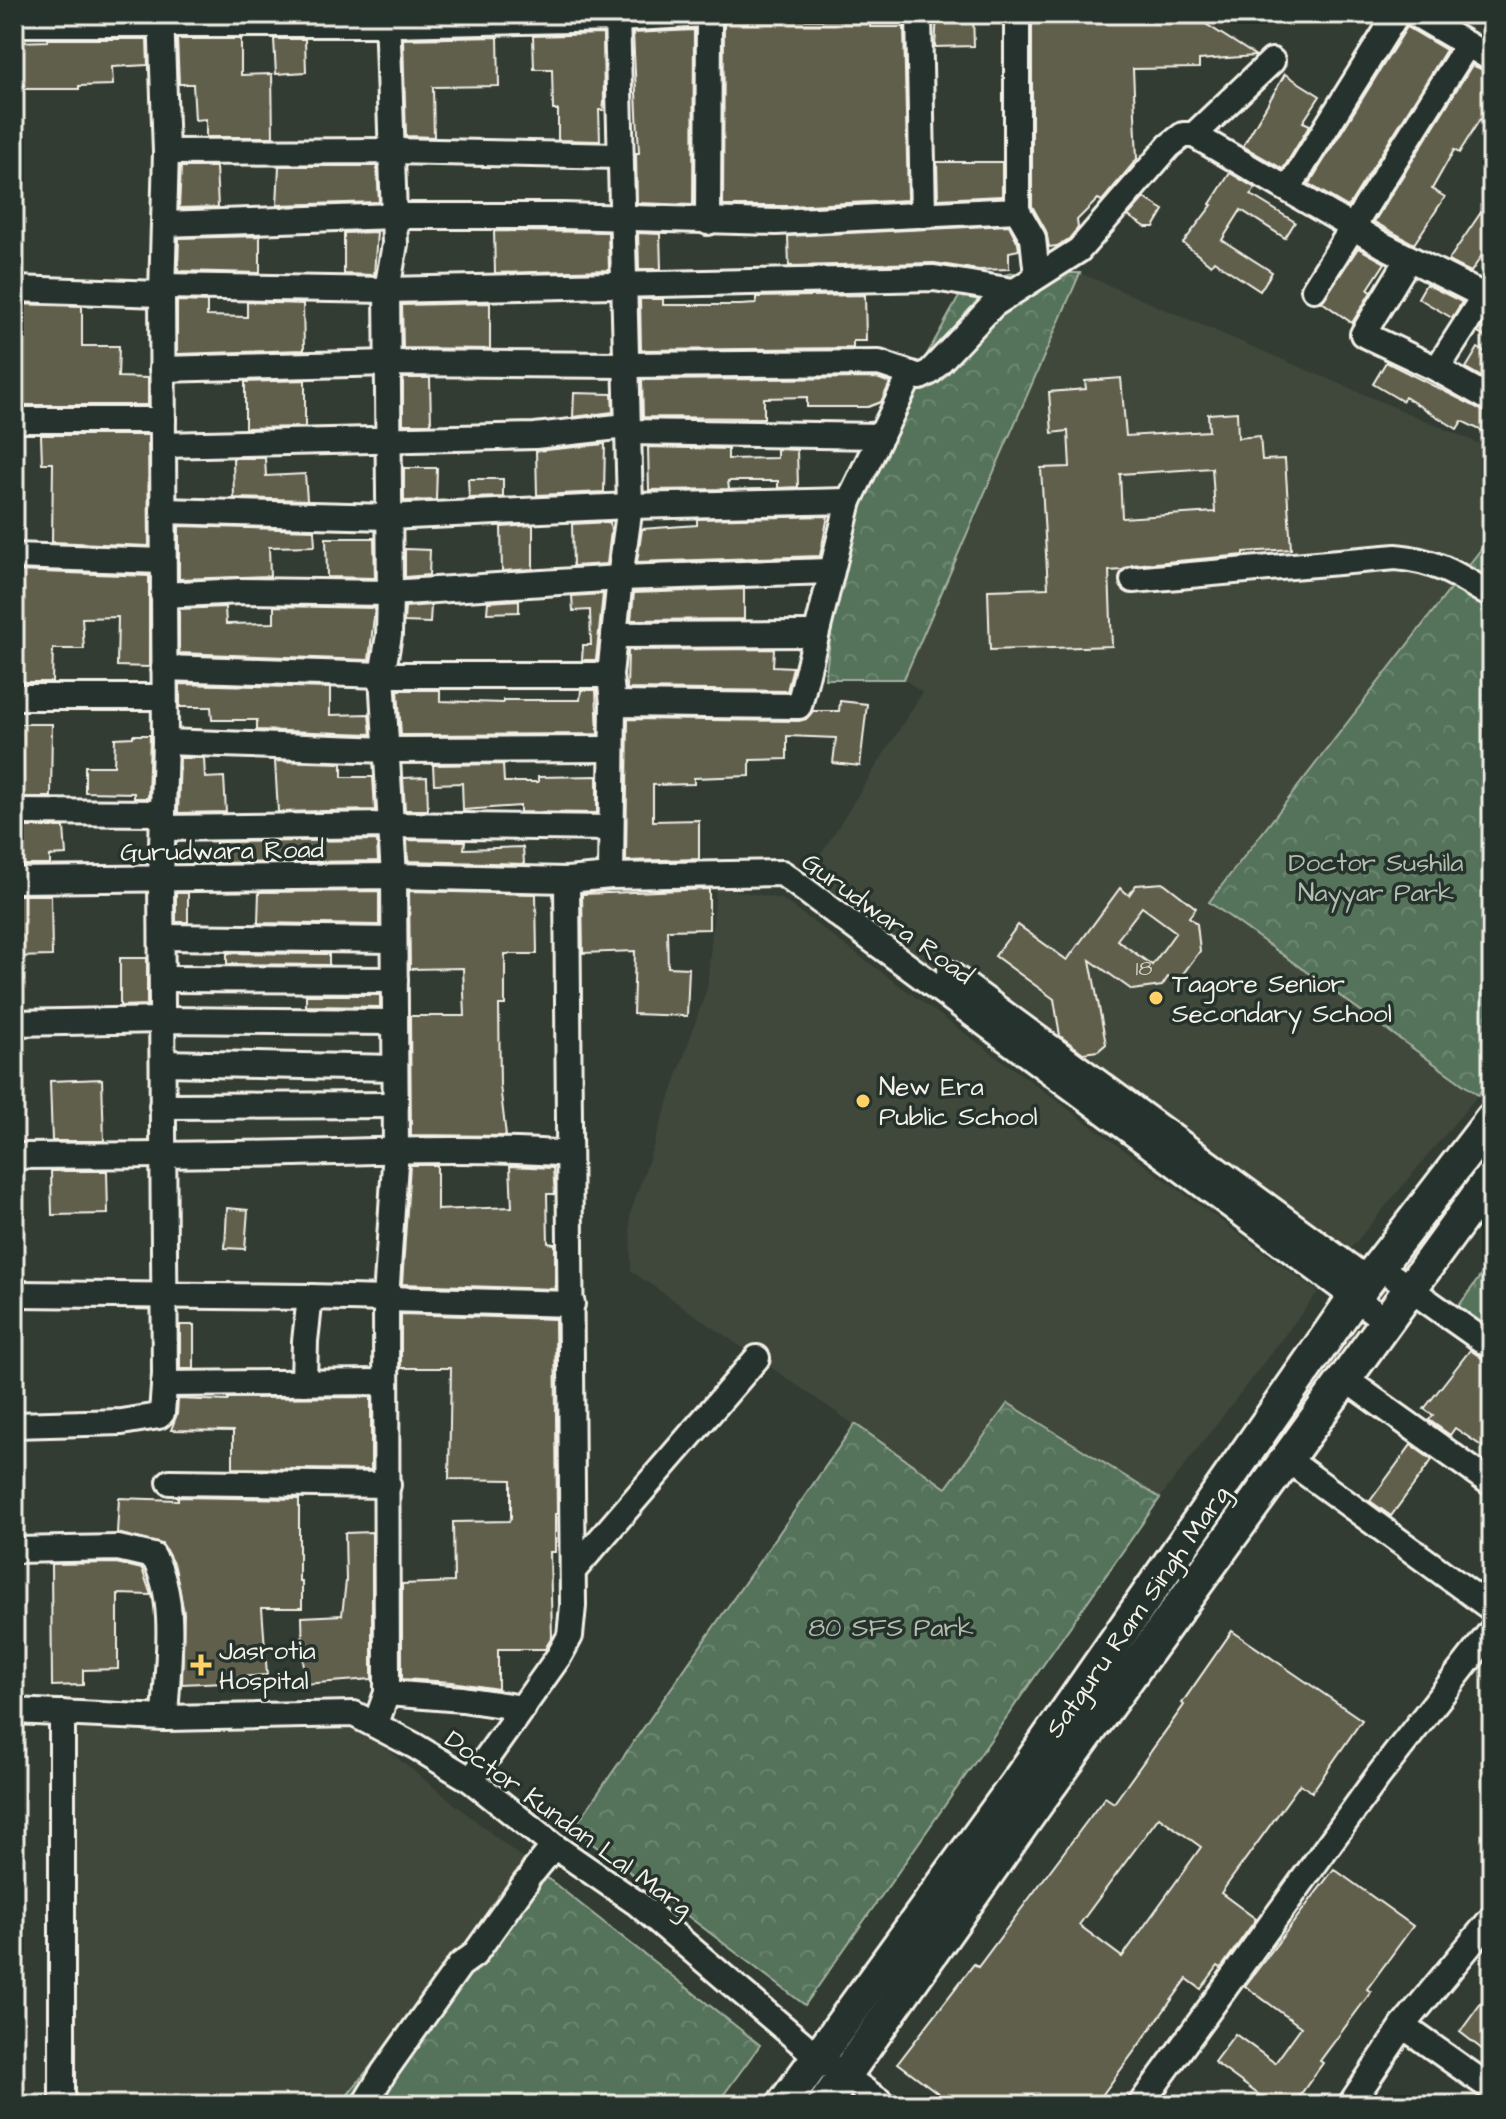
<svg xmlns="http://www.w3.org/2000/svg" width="1506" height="2119" font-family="'Architects Daughter',sans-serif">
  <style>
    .built { fill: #40463a }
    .park { fill: url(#park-crowns); stroke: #a4b2a1; stroke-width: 2 }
    .building { fill: #615f4b; stroke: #f4f1e8; stroke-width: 2; fill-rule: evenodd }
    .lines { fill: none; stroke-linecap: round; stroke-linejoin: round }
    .minor-casing { stroke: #f4f1e8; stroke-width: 30 }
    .major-casing { stroke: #f4f1e8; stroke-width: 38 }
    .minor { stroke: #26332d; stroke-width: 24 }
    .major { stroke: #26332d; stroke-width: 32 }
    .poi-dot { fill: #ffd166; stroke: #26332d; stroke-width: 3 }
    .labels { text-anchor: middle; stroke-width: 7; stroke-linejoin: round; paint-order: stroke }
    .number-label { font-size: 22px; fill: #cfccc1 }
    .street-label { font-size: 26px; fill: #f4f1e8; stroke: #26332d }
    .park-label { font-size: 26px; fill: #b4beaf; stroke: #26332d }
    .poi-label { font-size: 26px; fill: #f4f1e8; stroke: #26332d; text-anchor: start }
  </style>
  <defs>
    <pattern id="park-crowns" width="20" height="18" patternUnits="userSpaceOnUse" patternTransform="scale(2)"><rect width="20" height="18" fill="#54725a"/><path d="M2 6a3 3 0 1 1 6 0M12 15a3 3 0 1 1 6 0" fill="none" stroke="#6d8772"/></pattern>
  </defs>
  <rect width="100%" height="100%" fill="#323c33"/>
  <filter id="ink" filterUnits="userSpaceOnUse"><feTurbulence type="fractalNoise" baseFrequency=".0125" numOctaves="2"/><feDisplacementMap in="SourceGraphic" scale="16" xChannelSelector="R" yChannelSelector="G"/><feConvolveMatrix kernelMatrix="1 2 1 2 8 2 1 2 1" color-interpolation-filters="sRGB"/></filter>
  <g filter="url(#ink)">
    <g class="built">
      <path d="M1080,273L1492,449V535L1210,901L1478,1095L1333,1270L806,878L922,693L904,679Z"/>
      <path d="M716,887L782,899L1318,1292L1160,1498L1008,1403L946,1488L631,1271L630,1214L707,988Z"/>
      <path d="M67,1709L339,1711L532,1866L341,2103L75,2104Z"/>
    </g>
    <g class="park">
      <path d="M1013,273H1080L904,679H825L849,495L966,284Z"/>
      <path d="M1492,535V1075L1478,1095L1209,902Z"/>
      <path d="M1492,1260V1363L1442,1329Z"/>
      <path d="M1008,1403L1160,1498L805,2005L573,1829L855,1424L946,1488Z"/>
      <path d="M532,1866L760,2045L716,2105H444V2101L341,2103Z"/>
    </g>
    <g class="building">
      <path d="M724,14H751V19L870,20V27H904L908,200L788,206H723Z"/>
      <path d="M937,14H973L974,46L935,47Z"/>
      <path d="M1032,14H1190L1256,56L1199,60V68L1133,69L1137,159L1102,201L1098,199L1077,220L1078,228L1069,239L1057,246L1049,247L1046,231L1032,206Z"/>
      <path d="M1407,27L1446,50L1348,207L1309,184Z"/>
      <path d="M694,30L693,205L637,203L636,153H639L633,33Z"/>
      <path d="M603,34L604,103L603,110H599L600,141L558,140V110H553L552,69H534L533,36Z"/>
      <path d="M498,37L499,86L433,87L434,137L406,136L403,39Z"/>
      <path d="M48,39H147L148,65L112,67L113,85L79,86V89H15V42L48,41Z"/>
      <path d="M177,39H241V75L272,74L273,137H206V119L195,120L193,84H179Z"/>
      <path d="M274,39H305L306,72L276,74Z"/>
      <path d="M1472,65L1492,74V126L1480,119L1459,153L1454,150L1432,189L1445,197L1414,244L1374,222Z"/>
      <path d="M1285,74L1320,96L1303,122L1310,125L1283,169L1243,146Z"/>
      <path d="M937,162H1002V196L938,199Z"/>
      <path d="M279,166H377L379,202L277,205Z"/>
      <path d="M181,167H216L218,207L179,208Z"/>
      <path d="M1230,173L1255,188L1251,195L1295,222L1285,238L1241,210L1222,240L1272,272L1260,291L1214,261L1211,265L1183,243L1212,205L1210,204Z"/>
      <path d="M1492,196V240L1471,272L1448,261Z"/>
      <path d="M1144,198L1164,210L1154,227H1146L1128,216Z"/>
      <path d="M1009,225L1018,243L1019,250L1009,252V269L979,270L934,263L789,266L788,236Z"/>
      <path d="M494,231L608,232L609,270L495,273Z"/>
      <path d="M377,232L374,275L344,274V233Z"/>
      <path d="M638,233L660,234L661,269H639Z"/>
      <path d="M260,236V273L178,271L179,238Z"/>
      <path d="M1358,248L1385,263L1368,289L1371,292L1352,323L1322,302Z"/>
      <path d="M1426,284L1462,302L1452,318L1418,298Z"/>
      <path d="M865,295L866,341H853V348L641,350L640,299H663V305H740L756,304V297Z"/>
      <path d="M177,301L207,302V316L247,317V302L303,304L304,350L177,354Z"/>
      <path d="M490,303V349L403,348L402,305Z"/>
      <path d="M14,304L82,306V346H119L118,377L148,378V405H14Z"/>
      <path d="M1492,312V341L1478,333Z"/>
      <path d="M1478,348L1492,356V383L1466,368Z"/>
      <path d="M1386,362L1492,415V436L1462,421L1457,429L1405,397L1402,401L1373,384Z"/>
      <path d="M403,378H430L431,424H403Z"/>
      <path d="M877,378L890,383L881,402L868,407H807V397L764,398V418L643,417L642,380Z"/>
      <path d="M1121,378L1126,436L1209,431L1208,414L1237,412L1238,438L1260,436L1262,460L1285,459L1291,549L1244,552V555L1132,565L1123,570L1109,571L1112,646L990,650L988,590L1048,588L1041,468L1070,467L1068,431L1052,433L1049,392L1086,389L1085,381ZM1212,468L1215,512L1122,518L1120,474Z"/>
      <path d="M305,380V427L245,428V382Z"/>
      <path d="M574,393L612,394L613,412L573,417Z"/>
      <path d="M41,435H148L149,546L52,542L53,463H42Z"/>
      <path d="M605,444L604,492L537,495L536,451Z"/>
      <path d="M648,447L728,449V459L777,458V449L797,450L798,487L778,488V481H728L729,489L649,490Z"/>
      <path d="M233,458H265L266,476L305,474L307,500L234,498Z"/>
      <path d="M404,468H437L436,500L404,501Z"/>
      <path d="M468,479H503V497L469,498Z"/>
      <path d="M828,516L820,556L637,562L642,529L697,525V519Z"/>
      <path d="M610,522L611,531L607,564L573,566L572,524Z"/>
      <path d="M533,525V569L502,571L501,527Z"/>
      <path d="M179,526L314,530L315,546L269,547L270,576L179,579Z"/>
      <path d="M326,538H374L375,578L327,577Z"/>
      <path d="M405,549L430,550L429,575L405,577Z"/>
      <path d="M15,571L149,576V667L117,666L118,617L82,618L84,649H53L52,682H16Z"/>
      <path d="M744,589V619L631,620L634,593Z"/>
      <path d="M603,594L596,660H582L583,645H591L590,610L573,611L572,596Z"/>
      <path d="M519,600V612L487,613L488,602Z"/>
      <path d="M431,605L430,623L404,622L405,607Z"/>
      <path d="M274,606L375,608L369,660L179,653V609L225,607L226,624L274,623Z"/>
      <path d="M774,649L773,666L793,667L787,691L627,689L628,650Z"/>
      <path d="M180,684L330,688V715L369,714L371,734L257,730V720H212L211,707H180Z"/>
      <path d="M398,690H440V701L503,703V700H580L581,690H596L598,734L401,735Z"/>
      <path d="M840,701L867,704L860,766L833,763L836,738L787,736V759L750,760V776L694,778V784L653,785V821L699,820V859L626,861L628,719L799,721L806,719L813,711H839Z"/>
      <path d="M14,724H52L51,797H21V752H14Z"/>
      <path d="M133,735H150L148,798H134V793L85,792V766H114L115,738L133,737Z"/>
      <path d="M180,758H204L205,778L224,777L226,812L178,813Z"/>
      <path d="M275,761L342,763V777H373L375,810L278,812Z"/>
      <path d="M503,764L504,782H538V777L597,776V813L520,812V806L463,810L462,783L434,784L433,765Z"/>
      <path d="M427,777L428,810H405L403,778Z"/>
      <path d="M18,827H64L66,855L50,856V865H21Z"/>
      <path d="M377,840L378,861L216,863V842Z"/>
      <path d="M407,840L465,841L464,849L523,847L524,864L408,861Z"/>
      <path d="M1164,883L1196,908L1189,917L1197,924L1200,951L1176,983L1168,977L1162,986L1132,990L1090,960L1106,1044L1098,1051L1083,1053L1060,1036L1054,999L995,956L1018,925L1067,960L1120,888L1129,895L1136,885ZM1142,907L1176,932L1152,965L1117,940Z"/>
      <path d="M709,889V929L667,930L668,967L689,968L687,1016L633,1014L635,951L583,953L582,894Z"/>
      <path d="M379,891V925L258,923L259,892Z"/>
      <path d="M409,891L536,894L537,954H505V1005H499L500,1085L506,1136L411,1135L410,1016H465L463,968L410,969Z"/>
      <rect x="176" y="893" width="12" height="29"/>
      <path d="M14,895H51L52,956L14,957Z"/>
      <path d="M227,953L329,954V965L227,964Z"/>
      <path d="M120,958H147V1005L120,1006Z"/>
      <path d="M306,995H380V1007L306,1006Z"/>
      <path d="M102,1079L104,1141H52L50,1081Z"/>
      <path d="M410,1165H437V1210L512,1207L510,1166L553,1168L555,1194H547L548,1243L555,1244V1289L402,1284Z"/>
      <path d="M51,1171H107L108,1214L52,1215Z"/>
      <path d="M227,1208L248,1210L245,1249L225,1248Z"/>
      <path d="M401,1314L555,1319L557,1514H555V1552H550L552,1637L545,1649H498V1689L452,1682L402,1679V1584L454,1582L453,1522L509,1521L511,1518V1480L449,1479L451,1368H401Z"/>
      <rect x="180" y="1325" width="14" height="44"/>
      <path d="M1470,1350L1492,1365V1453L1455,1428L1450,1435L1429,1420L1433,1415L1424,1409Z"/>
      <path d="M371,1397V1470L233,1468V1431L171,1430L177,1414L178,1399L228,1401V1398Z"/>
      <path d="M1411,1445L1432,1460L1391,1516L1370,1501Z"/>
      <path d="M178,1497L299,1499V1581H302V1608H262L267,1675L224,1678V1682L182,1684L184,1613L175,1567L162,1544L117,1533L119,1498L178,1500Z"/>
      <path d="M372,1532V1679L304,1684L302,1617L342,1615L346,1581L345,1533Z"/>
      <path d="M116,1563L142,1569L151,1595L118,1594V1669L83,1670V1685L52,1686L51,1564Z"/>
      <path d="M1232,1631L1362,1720L1312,1792L1300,1784L1221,1893L1256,1919L1221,1968L1218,1966L1201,1989L1187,1979L1095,2105H954L898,2063L974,1964L978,1967L1105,1797L1114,1803L1184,1705L1182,1703ZM1159,1817L1201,1847L1122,1957L1079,1925Z"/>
      <path d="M1334,1869L1413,1926L1367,1989L1371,1992L1320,2061L1323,2063L1293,2105H1273L1214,2062L1235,2034L1275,2063L1301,2027L1245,1986Z"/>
      <path d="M1492,1988V2057L1460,2032Z"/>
    </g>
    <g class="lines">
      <defs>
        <g id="minor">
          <path d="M919,14L923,215"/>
          <path d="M1415,14L1492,59"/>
          <path d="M14,24H388L617,19L706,14"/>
          <path d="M1194,135L1272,61"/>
          <path d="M166,152L392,151L619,156"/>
          <path d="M1288,189L1397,14"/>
          <path d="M1017,210L1033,238L1037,276"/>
          <path d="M708,222L709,14"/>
          <path d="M164,224L394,216H562L776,222L1017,210V14"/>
          <path d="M1409,258L1363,334L1437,369L1492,400"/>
          <path d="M162,286L387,290L934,278L1013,291"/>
          <path d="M14,289L162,294"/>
          <path d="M1314,289L1467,45"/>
          <path d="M162,369L390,363L625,365L879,363L920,377L930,372L993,305L1079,250L1169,146L1183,135H1194L1383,245L1484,296L1437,369"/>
          <path d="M14,420H163"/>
          <path d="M627,432L881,436"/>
          <path d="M163,445L535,436L627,426"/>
          <path d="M163,511L388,517L630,506L849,501"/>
          <path d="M14,556L162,561"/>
          <path d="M1133,580L1396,557C1438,561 1457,575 1492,596"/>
          <path d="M163,595L241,591L390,593L620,578L831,571"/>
          <path d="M614,635L815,634"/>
          <path d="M164,668L382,675H610"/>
          <path d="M14,697H164"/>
          <path d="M613,704L799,706L849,501L911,374"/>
          <path d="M165,742L388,750L611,749"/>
          <path d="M14,812L163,813"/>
          <path d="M163,828L391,825L611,828"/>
          <path d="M611,876L613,704L610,675L620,578L630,506L617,14"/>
          <path d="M14,880L394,876L567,880L611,876L782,873L1386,1321"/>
          <path d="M163,937L394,940"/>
          <path d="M949,973L1368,1280"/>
          <path d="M163,979L395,980"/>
          <path d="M14,1023L163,1020L395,1022"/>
          <path d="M163,1063L395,1068"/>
          <path d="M162,1106L396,1105"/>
          <path d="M14,1156C108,1156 201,1155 295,1153C387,1151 477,1147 569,1154"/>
          <path d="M1378,1266L1492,1347"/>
          <path d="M14,1294L310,1297L572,1304"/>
          <path d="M1345,1379L1492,1484"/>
          <path d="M304,1383L305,1341L310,1297"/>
          <path d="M164,1384L385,1382"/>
          <path d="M14,1425L122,1422L159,1416L162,1413L165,1374L161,880L165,742L162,294L166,152L161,14"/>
          <path d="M1288,1460L1492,1609"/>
          <path d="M170,1482L388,1485"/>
          <path d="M14,1550L118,1548L153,1556C179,1600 167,1668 165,1718"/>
          <path d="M573,1571L757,1358"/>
          <path d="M387,1693L462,1699L523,1708"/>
          <path d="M14,1711L165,1718L354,1714L415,1746L471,1780L554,1846L638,1904L818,2057L885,2105"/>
          <path d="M376,1723L387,1693L386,1299L396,1149L394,876L382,675L389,635L390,593L387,290L395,244L387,14"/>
          <path d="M471,1780L559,1656L570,1636L573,1606L567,880"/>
          <path d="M533,1872L554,1846"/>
          <path d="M1403,2026L1492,1918"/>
          <path d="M62,2105V1713"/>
          <path d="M364,2105L384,2072L460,1965L474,1955L526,1882"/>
          <path d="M1140,2105L1379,1775L1492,1630"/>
          <path d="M1350,2105L1403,2026L1492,2089"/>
        </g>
        <g id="major">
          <path d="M783,2105L1016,1784L1354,1298L1492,1119"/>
          <path d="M824,2105L1037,1803L1492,1176"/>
        </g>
      </defs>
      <use href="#minor" class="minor-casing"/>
      <use href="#major" class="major-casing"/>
      <use href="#minor" class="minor"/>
      <use href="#major" class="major"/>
    </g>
  </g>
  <g class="poi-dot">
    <circle cx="1156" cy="998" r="8"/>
    <circle cx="863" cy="1101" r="8"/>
    <path d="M197 1653h8v8h8v8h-8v8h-8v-8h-8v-8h8z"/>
  </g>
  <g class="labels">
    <g class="number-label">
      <text x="1144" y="975">18</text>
    </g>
    <g class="street-label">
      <text transform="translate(222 850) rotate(-1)" y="9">Gurudwara Road</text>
      <text transform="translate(888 918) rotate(36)" y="9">Gurudwara Road</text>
      <text transform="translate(1137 1611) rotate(-55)" y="9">Satguru Ram Singh Marg</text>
      <text transform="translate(569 1823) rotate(36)" y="9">Doctor Kundan Lal Marg</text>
    </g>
    <g class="park-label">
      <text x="1376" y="871">Doctor Sushila<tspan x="1376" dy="30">Nayyar Park</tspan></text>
      <text x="891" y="1636">80 SFS Park</text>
    </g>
    <g class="poi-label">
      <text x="1172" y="992">Tagore Senior<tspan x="1172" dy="30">Secondary School</tspan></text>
      <text x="879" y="1095">New Era<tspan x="879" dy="30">Public School</tspan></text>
      <text x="219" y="1659">Jasrotia<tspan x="219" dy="30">Hospital</tspan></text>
    </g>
  </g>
  <rect width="1506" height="2119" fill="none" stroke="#26332d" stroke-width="48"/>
  <rect x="24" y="24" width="1458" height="2071" fill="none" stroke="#f4f1e8" stroke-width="3" filter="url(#ink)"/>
</svg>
